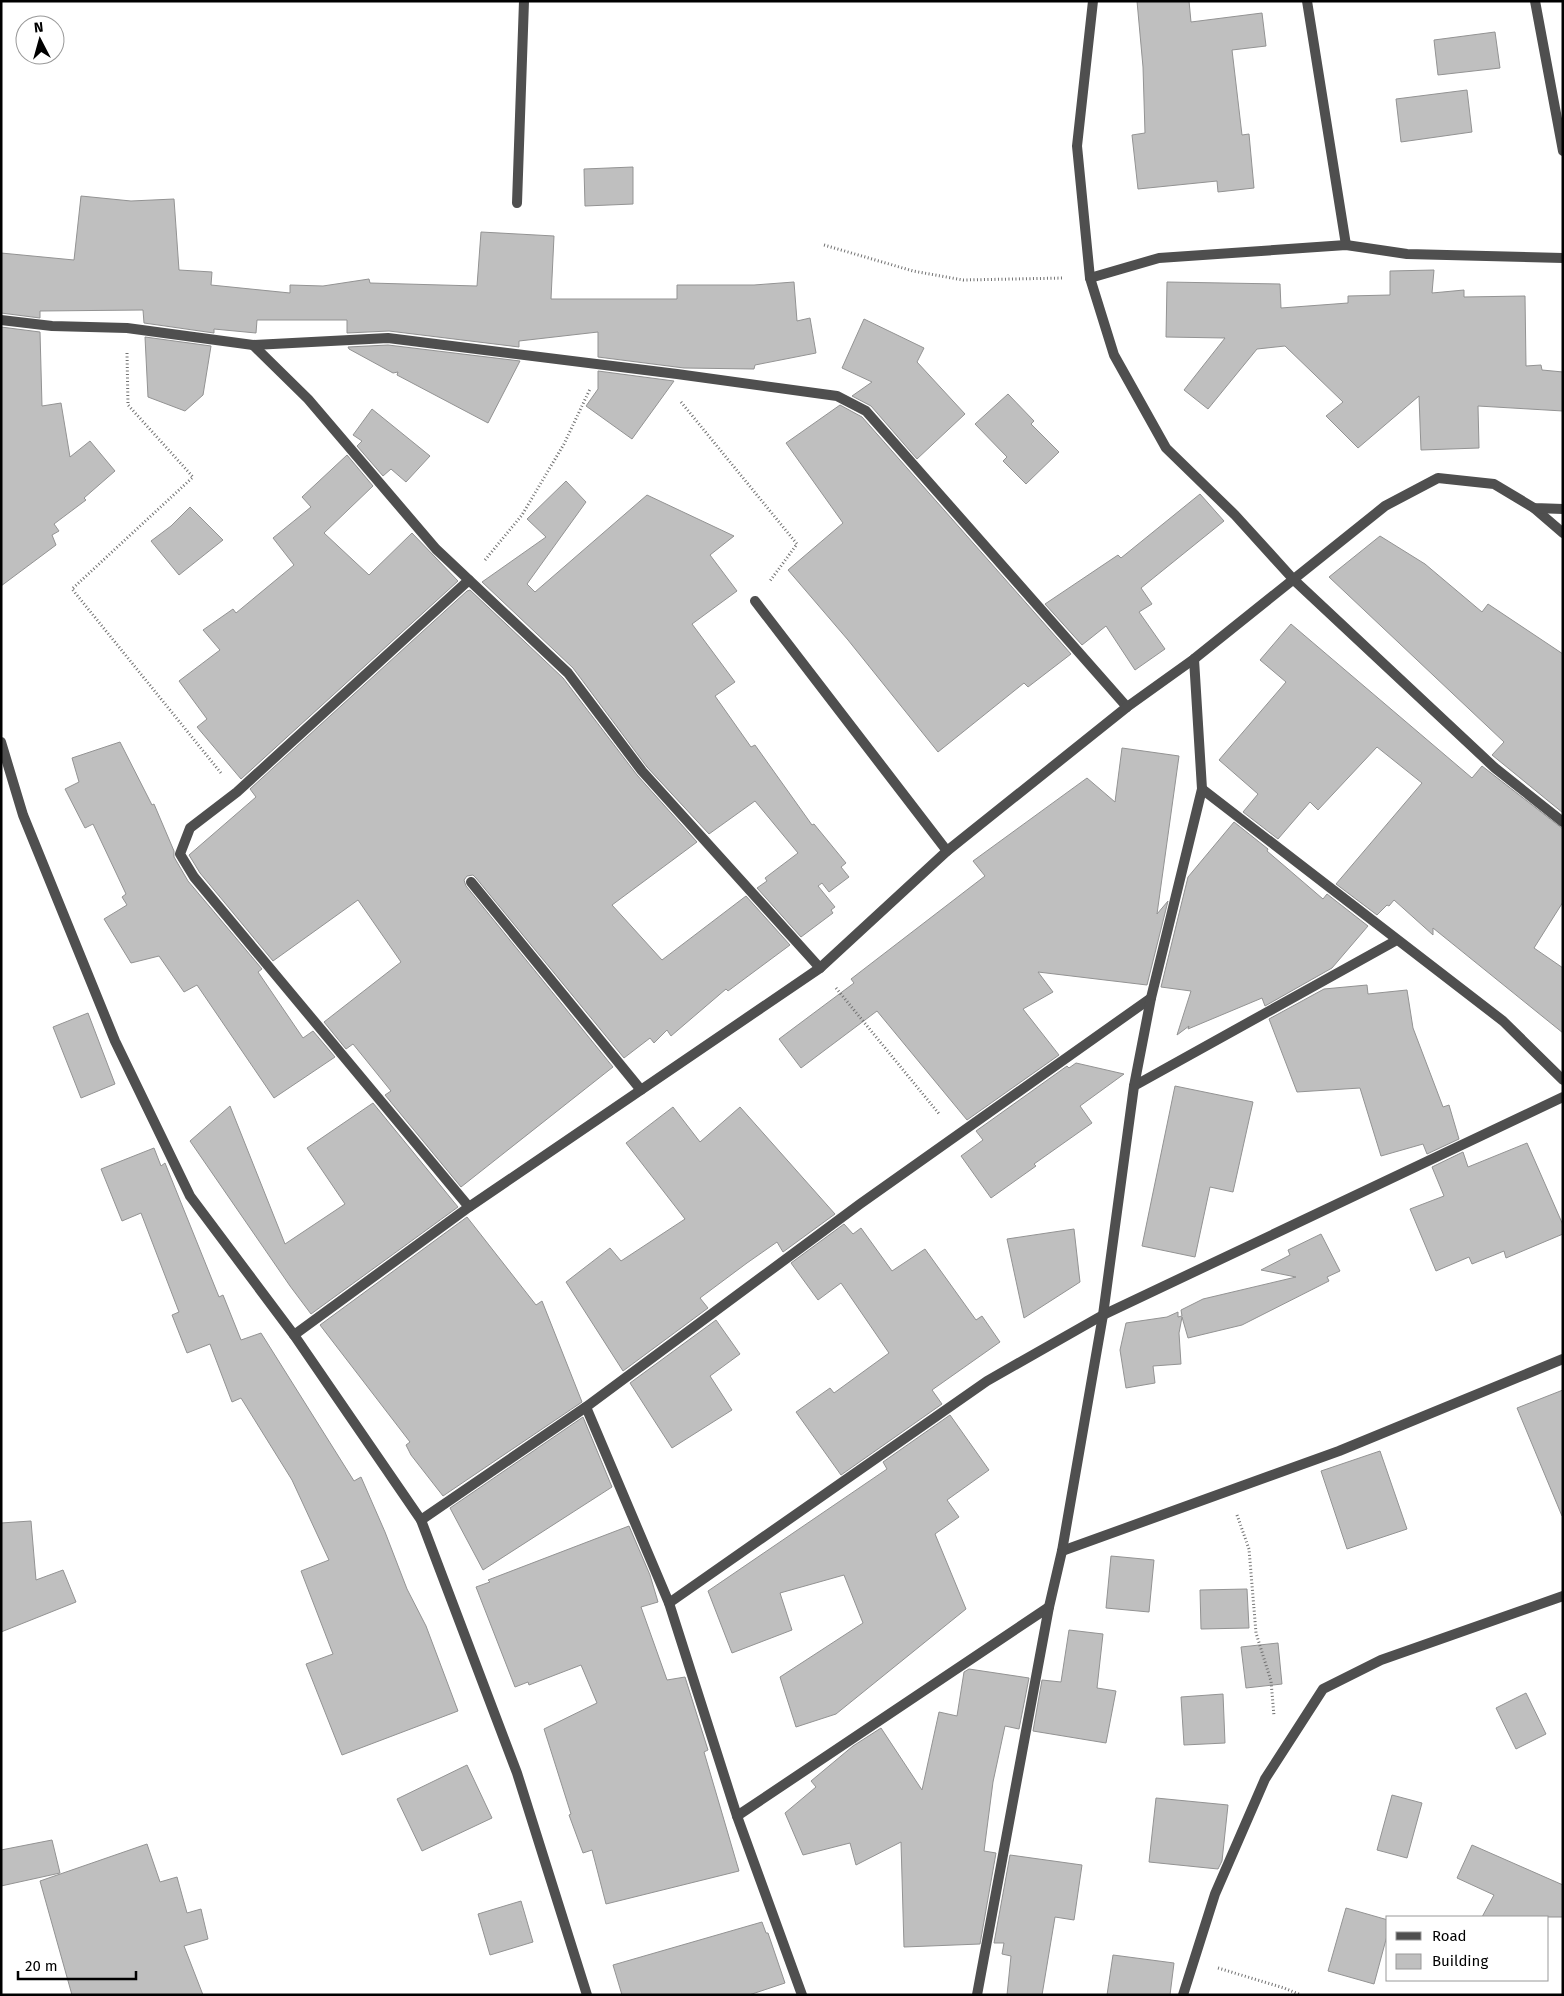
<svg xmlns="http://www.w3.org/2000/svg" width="1564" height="1996" font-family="'Fira Sans',sans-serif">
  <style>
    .building { fill: #bfbfbf; stroke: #939393 }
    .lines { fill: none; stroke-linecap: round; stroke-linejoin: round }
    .path { stroke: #717171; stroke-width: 3; stroke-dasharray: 1 2.5; stroke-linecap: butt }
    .street { stroke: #4f4f4f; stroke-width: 10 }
  </style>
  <rect width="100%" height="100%" fill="#fff"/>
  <g class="building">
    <path d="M1137,1H1189L1191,22L1262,13L1266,46L1232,50L1242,135L1249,134L1254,188L1218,192L1217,181L1138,189L1132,135L1145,133L1143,67Z"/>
    <path d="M1495,32L1500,68L1438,75L1434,40Z"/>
    <path d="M1467,90L1472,132L1401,142L1396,99Z"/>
    <path d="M633,167V204L585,206L584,169Z"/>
    <path d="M81,196L131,201L174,199L179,270L212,272L211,285L290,293V285L323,286L369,279L370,283L477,286L481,232L554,236L551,299H677V285H754L794,282L797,321L810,318L816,353L755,365L754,369L684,368L598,357V332L519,341V347L389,331L347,333V320H257L256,333L214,329V333L144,323L143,310L40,311V318L1,313V253L74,260Z"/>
    <path d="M1434,270L1432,293L1464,290V297L1525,296L1526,366L1541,365L1542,370L1563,372V411L1478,406L1479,448L1421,450L1419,396L1358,448L1326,416L1343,402L1285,346L1257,349L1208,409L1184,390L1225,338L1166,337L1167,282L1280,284L1281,308L1348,303V296L1390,295V271Z"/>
    <path d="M864,319L924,348L917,362L965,414L917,459L871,406L852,396L872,382L842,368Z"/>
    <path d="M1,327L40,332L42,406L61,403L70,457L90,441L115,471L84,498L86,500L54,524L59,531L52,535L56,545L1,586Z"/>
    <path d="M145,337L211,346L203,395L185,411L148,397Z"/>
    <path d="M388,345L520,361L488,423L397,375L398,372L393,373L349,349L348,347Z"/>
    <path d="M598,371L674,381L632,439L586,406L598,389Z"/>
    <path d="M1008,394L1034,421L1031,424L1059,452L1026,484L1003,461L1007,457L975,424Z"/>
    <path d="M840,405L862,417L1071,654L1028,687L1024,683L938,752L848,640L788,570L843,523L786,443Z"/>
    <path d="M372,409L430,456L406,482L391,469L383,476L357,446L362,441L353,435Z"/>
    <path d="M347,455L373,486L324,533L369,575L412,533L458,581L241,779L197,727L207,719L179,681L220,650L203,630L233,609L236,613L294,565L273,538L311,507L302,497Z"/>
    <path d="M566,481L586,502L527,584L535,592L647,495L734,536L710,555L737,591L692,624L735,682L715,696L751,747L755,745L812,825L814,824L846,863L841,867L849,877L829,892L822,883L818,886L835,907L831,910L833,913L801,937L757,888L767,881L765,878L798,853L755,801L709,834L647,767L573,668L482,582L546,537L527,519Z"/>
    <path d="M1200,494L1224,521L1141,588L1152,604L1139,612L1165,649L1135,670L1106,626L1082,645L1045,604L1118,555L1121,558Z"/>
    <path d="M190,507L223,540L179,575L151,541L171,526Z"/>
    <path d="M1380,536L1425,564L1482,612L1488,604L1563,654V813L1492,755L1504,742L1329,577Z"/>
    <path d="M470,590L563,678L637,775L697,842L612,905L662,960L746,896L790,945L728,991L726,989L671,1036L667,1030L654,1043L650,1038L624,1058L476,878L473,875L467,876L464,880L466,886L613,1067L461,1187L385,1095L391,1091L353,1044L346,1049L324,1022L401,962L358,900L273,961L200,873L189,855L256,797L250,789L467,591Z"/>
    <path d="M1291,624L1472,778L1482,766L1563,829V902L1534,948L1563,968V1033L1433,928V935L1394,900L1389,906L1387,905L1377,915L1336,884L1422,783L1377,747L1318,810L1310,802L1278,839L1243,812L1258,794L1219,760L1286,682L1260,660Z"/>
    <path d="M120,742L152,805L154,804L174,851V857L188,881L262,969L258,972L303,1038L313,1031L335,1057L274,1098L197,985L184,992L159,956L131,963L104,919L127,905L122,897L126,894L93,824L85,828L65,789L79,782L72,758Z"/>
    <path d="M1122,748L1179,756L1157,914L1168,901L1147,985L1038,972L1053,992L1023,1009L1059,1055L967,1120L877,1011L801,1068L779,1039L854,983L851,979L985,876L973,861L1087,778L1115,802Z"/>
    <path d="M1234,822L1268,849L1267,851L1323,899L1327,894L1368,926L1332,968L1265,1006L1262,998L1188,1029L1189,1026L1177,1035L1191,991L1161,987L1188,877Z"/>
    <path d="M1367,985L1368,994L1407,990L1413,1028L1443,1107L1449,1105L1459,1139L1427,1154L1423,1144L1381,1156L1360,1088L1297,1092L1269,1019L1324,989Z"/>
    <path d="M88,1013L115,1084L81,1098L53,1027Z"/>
    <path d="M1076,1063L1124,1074L1080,1106L1092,1123L1034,1164L1036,1166L991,1198L961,1156L983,1140L976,1131L1067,1066L1069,1068Z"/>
    <path d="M1175,1086L1253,1102L1233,1192L1210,1187L1195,1257L1142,1246Z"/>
    <path d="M373,1103L458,1207L311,1314L290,1286L190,1141L230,1106L285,1244L345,1204L307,1148Z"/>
    <path d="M673,1107L700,1142L740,1107L835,1214L783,1252L777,1242L747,1263L700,1298L708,1308L623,1371L566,1282L610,1248L621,1261L685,1219L626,1143Z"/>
    <path d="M1527,1143L1563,1225V1234L1506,1258L1504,1251L1472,1264L1469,1257L1436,1271L1410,1209L1444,1196L1432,1167L1463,1152L1468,1167Z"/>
    <path d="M154,1148L161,1166L165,1163L219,1297L223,1295L241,1340L261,1333L354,1481L361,1477L385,1532L407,1589L426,1626L458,1711L342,1755L306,1664L333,1654L301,1571L329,1560L292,1480L241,1398L232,1402L210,1344L187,1353L172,1315L179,1312L141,1213L122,1221L101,1169Z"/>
    <path d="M467,1217L536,1305L542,1301L582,1402L443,1496L411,1455L406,1445L410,1442L320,1325Z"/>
    <path d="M844,1224L853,1234L861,1228L892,1271L925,1249L976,1320L982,1316L1000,1342L932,1390L942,1404L841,1475L796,1412L830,1388L834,1393L889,1353L841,1283L818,1300L791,1263Z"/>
    <path d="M1074,1229L1080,1282L1024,1318L1007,1239Z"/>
    <path d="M1321,1234L1340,1271L1327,1277L1329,1281L1242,1325L1188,1338L1182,1317L1179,1333L1181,1364L1153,1366L1155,1383L1126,1388L1120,1350L1126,1323L1167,1317L1178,1312V1317L1182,1316L1181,1310L1203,1299L1296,1277L1261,1270L1290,1255L1288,1250Z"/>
    <path d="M716,1320L740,1354L710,1376L732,1410L672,1448L630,1383Z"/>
    <path d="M1563,1390V1516H1562L1517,1408Z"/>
    <path d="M950,1415L989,1470L947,1500L959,1517L935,1534L966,1609L836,1714L796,1727L780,1677L863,1623L844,1575L780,1593L792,1630L732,1653L708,1591L887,1469L883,1462Z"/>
    <path d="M583,1417L612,1487L483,1570L450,1508Z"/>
    <path d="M1380,1451L1407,1529L1347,1549L1321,1471Z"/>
    <path d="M31,1521L36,1580L63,1570L76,1602L1,1632V1523Z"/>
    <path d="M629,1526L650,1575L658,1602L641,1607L667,1680L685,1677L708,1750L704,1752L739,1871L606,1904L592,1850L583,1853L569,1815L571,1814L544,1729L597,1703L581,1665L529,1685L528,1682L515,1687L476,1587L490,1582L488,1580Z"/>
    <path d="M1111,1556L1154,1560L1149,1612L1106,1608Z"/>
    <path d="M1247,1589L1249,1628L1201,1629L1200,1590Z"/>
    <path d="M1069,1630L1103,1634L1097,1688L1116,1691L1106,1743L1033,1731L1042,1680L1061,1682Z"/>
    <path d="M1278,1643L1282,1684L1246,1688L1241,1647Z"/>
    <path d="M969,1669L1029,1678L1019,1729L1005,1726L993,1782L984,1851L996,1853L980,1944L904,1947L901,1842L856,1865L850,1843L803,1855L785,1813L816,1787L811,1781L853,1746L881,1728L922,1790L939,1712L957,1716L964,1672Z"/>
    <path d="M1526,1693L1546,1734L1516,1749L1496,1708Z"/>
    <path d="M1223,1694L1225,1743L1184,1745L1181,1697Z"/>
    <path d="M467,1765L492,1818L422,1851L397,1799Z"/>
    <path d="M1392,1795L1422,1803L1407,1858L1377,1850Z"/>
    <path d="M1156,1798L1228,1805L1222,1861L1218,1869L1149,1862Z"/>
    <path d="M52,1840L60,1873L1,1886V1850Z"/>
    <path d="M147,1844L160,1882L177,1877L187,1913L201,1909L208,1939L184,1946L203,1995H72L40,1881Z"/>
    <path d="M1472,1845L1563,1885V1917H1482L1494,1895L1457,1878Z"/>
    <path d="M1010,1855L1082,1865L1074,1920L1055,1917L1042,1995H1007L1011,1956L1002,1954L1004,1943H994Z"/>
    <path d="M521,1901L533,1942L490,1955L478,1914Z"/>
    <path d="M1346,1908L1388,1920V1932L1374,1984L1328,1971Z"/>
    <path d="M762,1922L766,1933H768L785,1983L749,1995H622L613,1965Z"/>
    <path d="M1113,1955L1174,1963L1170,1995H1107Z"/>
  </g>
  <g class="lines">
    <g class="path">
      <path d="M824,245L913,271L963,280L1064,278"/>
      <path d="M127,353L128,405L193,477L72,589L221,773"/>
      <path d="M681,402L797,544L770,581"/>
      <path d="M485,560L522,515L564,444L590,389"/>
      <path d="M836,988L940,1115"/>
      <path d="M1237,1515L1249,1549L1256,1633L1271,1681L1274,1716"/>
      <path d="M1218,1968L1284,1988L1301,1995"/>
    </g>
    <g class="street">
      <path d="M1093,1L1077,146L1090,278L1114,355L1166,448L1235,515L1294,580L1495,768L1563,822"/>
      <path d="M1307,1L1346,245"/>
      <path d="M1535,1L1563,151"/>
      <path d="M517,203L524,1"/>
      <path d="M1090,278L1159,258L1346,245L1407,254L1563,258"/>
      <path d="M1,320L52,326L127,328L253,345L388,338L677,374L837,396L866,411L1127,707"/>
      <path d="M253,345L308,399L436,549L568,673L642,771L820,968"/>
      <path d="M1534,508L1563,533"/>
      <path d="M755,601L947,851"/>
      <path d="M1,742L23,815L115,1041L190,1196L294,1335L421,1520L517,1773L587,1995"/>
      <path d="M1202,789L1503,1021L1563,1080"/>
      <path d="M471,882L641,1090"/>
      <path d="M1134,1086L1397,940"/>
      <path d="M469,1207L194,877L180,854L190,828L237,792L469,580"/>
      <path d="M294,1335L469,1207L820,968L947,851L1127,707L1194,659L1385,506L1438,478L1494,484L1534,508L1563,509"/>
      <path d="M586,1407L669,1603L737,1816L802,1995"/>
      <path d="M421,1520L586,1407L860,1204L1151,998"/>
      <path d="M1062,1551L1339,1451L1563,1359"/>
      <path d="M669,1603L987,1381L1103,1315L1563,1097"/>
      <path d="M737,1816L1049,1607"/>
      <path d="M977,1995L1049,1607L1062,1551L1103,1315L1134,1086L1151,998L1202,789L1194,659"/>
      <path d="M1183,1995L1215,1894L1265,1779L1323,1689L1381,1660L1563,1596"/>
    </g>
  </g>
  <rect width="1564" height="1996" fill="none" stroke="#000000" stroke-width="5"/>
  <rect x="1386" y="1916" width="162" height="65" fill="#ffffff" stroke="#999999"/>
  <rect x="1396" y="1932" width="25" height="8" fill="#4f4f4f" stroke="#999999"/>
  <text x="1432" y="1941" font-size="15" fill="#000000">Road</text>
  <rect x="1396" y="1954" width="25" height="15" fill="#bfbfbf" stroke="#999999"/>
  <text x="1432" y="1966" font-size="15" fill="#000000">Building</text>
  <g transform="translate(40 40) rotate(354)"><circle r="24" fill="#ffffff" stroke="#999999"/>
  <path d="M0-4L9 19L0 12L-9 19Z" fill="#000000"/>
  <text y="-8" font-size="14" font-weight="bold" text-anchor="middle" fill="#000000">N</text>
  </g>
  <path d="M18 1971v8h118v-8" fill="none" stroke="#000000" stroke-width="2.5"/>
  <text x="25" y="1971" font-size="15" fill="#000000" stroke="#ffffff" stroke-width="4" paint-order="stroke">20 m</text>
</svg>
